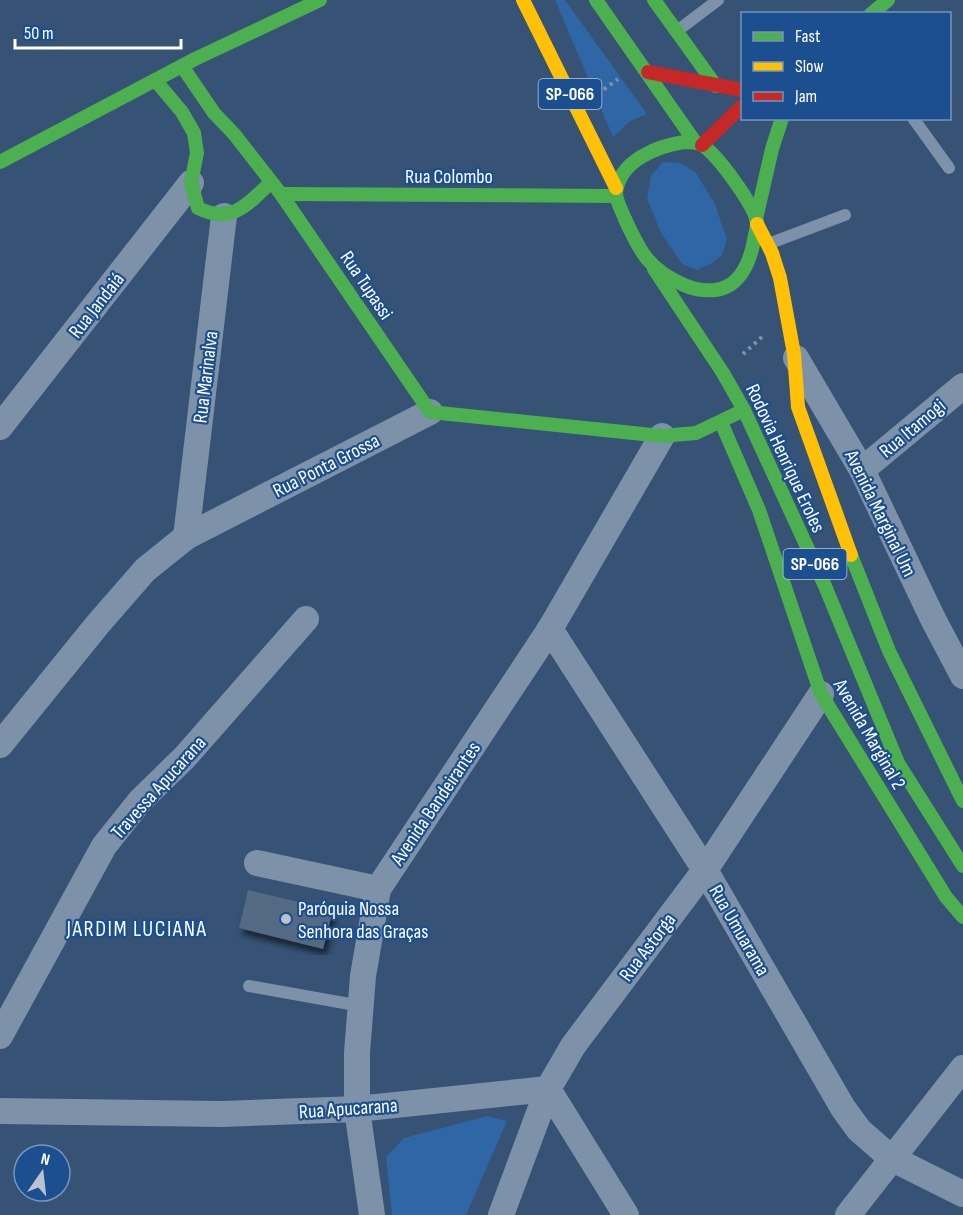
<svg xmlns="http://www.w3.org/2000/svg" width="963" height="1215" font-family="'Sofia Sans Condensed',sans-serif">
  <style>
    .green { fill: #2f66a5 }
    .building { fill: #526984; filter: url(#shadow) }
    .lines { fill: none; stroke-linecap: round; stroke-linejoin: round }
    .path { stroke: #7d92a8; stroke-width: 4; stroke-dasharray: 3 4.5; stroke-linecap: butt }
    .lane { stroke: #7d92a8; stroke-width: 12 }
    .street { stroke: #7d92a8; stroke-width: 26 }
    .fast { stroke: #4caf50; stroke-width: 14 }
    .slow { stroke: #ffc107; stroke-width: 14 }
    .jam { stroke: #c62828; stroke-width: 14 }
    .poi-dot { fill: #b9c2ce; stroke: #1b4f8f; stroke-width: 2 }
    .labels { text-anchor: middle; stroke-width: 4.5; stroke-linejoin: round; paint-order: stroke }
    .shield { fill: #1b4f8f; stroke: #bbcadd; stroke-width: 1.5 }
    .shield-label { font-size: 18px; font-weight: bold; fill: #fff }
    .street-label { font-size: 20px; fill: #fff; stroke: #1b4f8f }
    .poi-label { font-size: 20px; fill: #fff; stroke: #1b4f8f; text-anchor: start }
    .quarter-label { font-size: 22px; letter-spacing: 1.5px; fill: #fff; stroke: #1b4f8f }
  </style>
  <defs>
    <filter id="shadow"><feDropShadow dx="3.5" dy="6" stdDeviation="3" flood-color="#0009"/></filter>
  </defs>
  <rect width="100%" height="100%" fill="#365274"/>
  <g class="green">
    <path d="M555,0H565L647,114L630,121L613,137Z"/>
    <path d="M663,162L681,163L696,173L714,202L727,239L722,255L712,263L697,270L682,264L661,233L647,198L651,176Z"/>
    <path d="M487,1116L507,1121L466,1215H392L386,1157L404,1138Z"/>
  </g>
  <path class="building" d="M248,890L333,910L323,949L239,928Z"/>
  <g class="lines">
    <g class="path">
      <path d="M598,94L618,79"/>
      <path d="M743,354L764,335"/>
    </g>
    <g class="lane">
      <path d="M677,31L718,0"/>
      <path d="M913,118L949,168"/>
      <path d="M768,244L845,215"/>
      <path d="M249,986L361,1006"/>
    </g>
    <g class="street">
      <path d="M796,358L862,470L933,619L963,676"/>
      <path d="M0,427L191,183"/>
      <path d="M862,470L963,386"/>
      <path d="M186,537L224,216"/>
      <path d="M550,629L705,870L843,1108L859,1130L891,1158L963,1194"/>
      <path d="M0,745L98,624L145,570L186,537L430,412"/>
      <path d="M257,863L378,889"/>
      <path d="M0,1036L104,846L140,801L185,757L306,619"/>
      <path d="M0,1111L222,1114L357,1109L548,1089L626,1215"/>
      <path d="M372,1215L357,1109V1053L363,976L378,889L550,629L662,436"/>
      <path d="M501,1215L548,1089L573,1046L705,870L821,694"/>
      <path d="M848,1215L963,1068"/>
    </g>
    <g class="fast">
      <path d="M596,0L695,142"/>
      <path d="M654,0L716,86"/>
      <path d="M871,14L888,0"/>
      <path d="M182,66L214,113L234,134L281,194L430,412L662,436L696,433L744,410"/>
      <path d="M155,80L182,112L194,133L197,153L191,183L198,208C232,225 248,204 271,182"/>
      <path d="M684,142C690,142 696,142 702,145C717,154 754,205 757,222C757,228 755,235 754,240C750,262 740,287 715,290C704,291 693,289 684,285C649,270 640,252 625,219C622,211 616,201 616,193C619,161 657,146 684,142Z"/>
      <path d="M0,162L195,59L320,0"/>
      <path d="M281,194L616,196"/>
      <path d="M756,219L772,149L782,118"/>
      <path d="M654,269L723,373L744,410L825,586L898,763L963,866"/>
      <path d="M721,422L759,510L821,694L946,897L963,917"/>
      <path d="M851,555L889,651L963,801"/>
    </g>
    <g class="slow">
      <path d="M523,0L616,188"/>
      <path d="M757,224L772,253L780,278L794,354L798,407L851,555"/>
    </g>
    <g class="jam">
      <path d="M648,72L742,90"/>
      <path d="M702,145L742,106"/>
    </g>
  </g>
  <circle class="poi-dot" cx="286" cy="919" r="6"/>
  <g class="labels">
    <g class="shield">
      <rect x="538.5" y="79" width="63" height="30" rx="4.5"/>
      <rect x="783.5" y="549" width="63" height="30" rx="4.5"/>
    </g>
    <g class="shield-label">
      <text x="570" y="100">SP-066</text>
      <text x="815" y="570">SP-066</text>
    </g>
    <g class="street-label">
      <text x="449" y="183">Rua Colombo</text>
      <text transform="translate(367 285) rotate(56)" y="7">Rua Tupassi</text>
      <text transform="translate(96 305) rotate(-52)" y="7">Rua Jandaiá</text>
      <text transform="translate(205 377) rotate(-83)" y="7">Rua Marinalva</text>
      <text transform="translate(912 428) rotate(-40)" y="7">Rua Itamogi</text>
      <text transform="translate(786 458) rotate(65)" y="7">Rodovia Henrique Eroles</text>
      <text transform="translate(326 465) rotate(-27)" y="7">Rua Ponta Grossa</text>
      <text transform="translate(881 513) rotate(64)" y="7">Avenida Marginal Um</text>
      <text transform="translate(870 734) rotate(60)" y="7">Avenida Marginal 2</text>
      <text transform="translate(158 787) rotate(-48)" y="7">Travessa Apucarana</text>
      <text transform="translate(435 803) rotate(-56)" y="7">Avenida Bandeirantes</text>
      <text transform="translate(740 930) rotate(60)" y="7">Rua Umuarama</text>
      <text transform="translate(647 947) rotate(-53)" y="7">Rua Astorga</text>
      <text transform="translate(348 1108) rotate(-4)" y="7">Rua Apucarana</text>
    </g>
    <g class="poi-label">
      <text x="298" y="915">Paróquia Nossa<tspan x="298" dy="23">Senhora das Graças</tspan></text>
    </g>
    <g class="quarter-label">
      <text x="137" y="936">JARDIM LUCIANA</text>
    </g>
  </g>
  <rect x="741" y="12" width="210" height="108" fill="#1b4f8f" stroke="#7695bc" stroke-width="1.5"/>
  <rect x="753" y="32" width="30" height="9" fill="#4caf50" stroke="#7695bc" stroke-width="1.5"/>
  <text x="795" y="42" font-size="18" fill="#ffffff">Fast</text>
  <rect x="753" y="62" width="30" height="9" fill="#ffc107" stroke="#7695bc" stroke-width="1.5"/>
  <text x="795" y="72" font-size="18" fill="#ffffff">Slow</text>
  <rect x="753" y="92" width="30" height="9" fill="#c62828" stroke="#7695bc" stroke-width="1.5"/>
  <text x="795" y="102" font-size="18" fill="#ffffff">Jam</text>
  <g transform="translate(42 1173) rotate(14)"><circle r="28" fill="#1b4f8f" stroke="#7695bc" stroke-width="1.5"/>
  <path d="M0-4.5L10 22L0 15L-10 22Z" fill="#b9c2ce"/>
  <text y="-9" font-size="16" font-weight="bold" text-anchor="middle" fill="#ffffff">N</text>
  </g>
  <path d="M15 39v9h166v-9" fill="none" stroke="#ffffff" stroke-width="3"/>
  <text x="24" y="39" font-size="18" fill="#ffffff" stroke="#1b4f8f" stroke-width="4.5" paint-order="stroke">50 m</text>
</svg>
